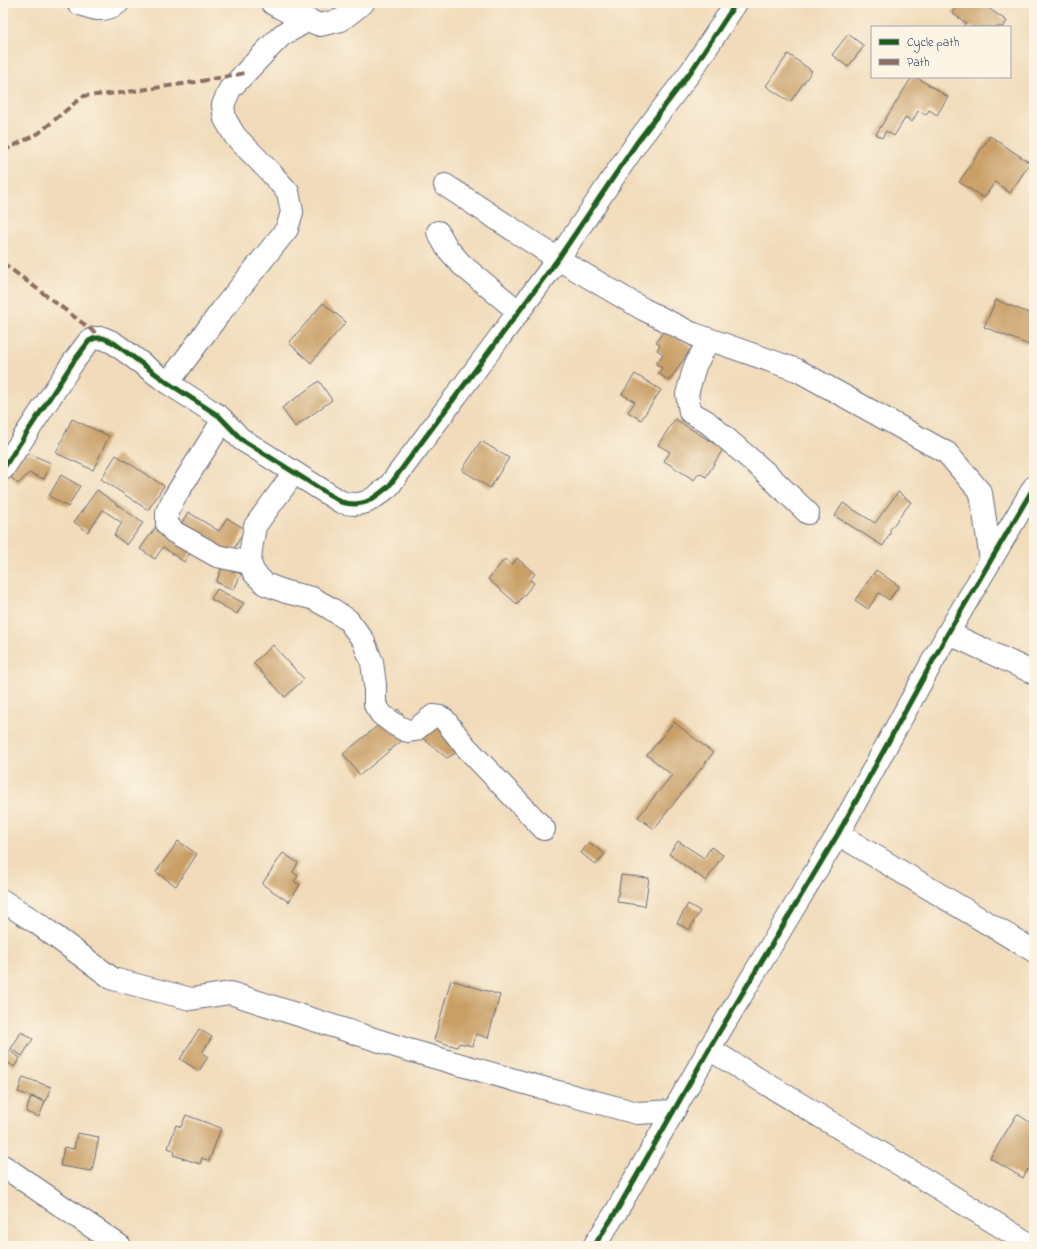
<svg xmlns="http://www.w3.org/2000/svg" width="1037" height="1249" font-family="'Indie Flower',sans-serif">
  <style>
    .building { fill: #c99f66 }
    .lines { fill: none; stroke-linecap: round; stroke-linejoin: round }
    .minor-casing { stroke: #666b7e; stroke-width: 24 }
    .minor { stroke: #fff; stroke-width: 22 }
    .quiet { stroke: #8d6e63; stroke-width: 4; stroke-dasharray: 8 4; stroke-linecap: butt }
    .cycleway-casing { stroke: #fcf5e5; stroke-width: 8 }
    .cycleway { stroke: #1b5e20; stroke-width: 5 }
  </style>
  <rect width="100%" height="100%" fill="#fcf5e5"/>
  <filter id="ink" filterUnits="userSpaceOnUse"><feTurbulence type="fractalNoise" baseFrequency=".025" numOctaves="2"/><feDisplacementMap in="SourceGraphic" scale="8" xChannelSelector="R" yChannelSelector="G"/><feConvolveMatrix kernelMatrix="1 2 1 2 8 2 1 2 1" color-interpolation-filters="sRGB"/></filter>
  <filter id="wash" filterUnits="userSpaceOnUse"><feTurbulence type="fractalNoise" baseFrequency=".012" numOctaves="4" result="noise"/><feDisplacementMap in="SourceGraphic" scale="16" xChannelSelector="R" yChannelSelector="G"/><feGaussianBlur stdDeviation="0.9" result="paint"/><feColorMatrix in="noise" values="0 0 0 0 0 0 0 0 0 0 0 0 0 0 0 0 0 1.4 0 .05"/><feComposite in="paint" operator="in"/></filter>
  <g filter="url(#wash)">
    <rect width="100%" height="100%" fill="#f1dbba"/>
    <g id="blocks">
      <g class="building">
        <path d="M959,3H981L1007,21L1003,27H963L966,23L952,13Z"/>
        <path d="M848,34L864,46L848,67L832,55Z"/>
        <path d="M788,54L812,71L790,102L766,86Z"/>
        <path d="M912,77H916L948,97L937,115L929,110L926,115L918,111L912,122L906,117L894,136L886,131L882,138L876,134Z"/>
        <path d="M990,136L1030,163L1010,193L995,182L984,198L959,182Z"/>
        <path d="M996,300L1034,315V347L984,327Z"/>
        <path d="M323,303L346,322L311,363L289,343Z"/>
        <path d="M665,329L692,347L669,381L658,373L662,368L656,364L663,354L657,350L660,345L656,342Z"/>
        <path d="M635,374L661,390L641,420L628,412L635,402L622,394Z"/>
        <path d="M319,381L332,400L295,427L282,408Z"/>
        <path d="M72,419L109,436L93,470L56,453Z"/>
        <path d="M675,419L723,449L706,477L699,473L694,480L664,461L670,452L658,445Z"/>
        <path d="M481,441L509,458L490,488L462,470Z"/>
        <path d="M16,448L51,463L44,479L29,473L18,484L6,472Z"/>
        <path d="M116,455L164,486L148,510L101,479Z"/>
        <path d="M61,475L80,486L68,507L49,496Z"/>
        <path d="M97,490L143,523L127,545L114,535L122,523L103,510L88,532L74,522Z"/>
        <path d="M898,492L911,502L889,531L891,532L883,546L835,516L843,503L875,523Z"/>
        <path d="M188,512L219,531L227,518L245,529L230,556L180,526Z"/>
        <path d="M160,521L196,545L184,562L163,547L155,559L140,549Z"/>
        <path d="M517,558L535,574L530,580L534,583L517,604L488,579L505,559L512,565Z"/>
        <path d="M223,566L241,574L234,590L216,582Z"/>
        <path d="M876,570L899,586L889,600L879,593L868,609L855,600Z"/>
        <path d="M217,589L244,603L237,614L211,599Z"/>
        <path d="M273,645L304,679L285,697L253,663Z"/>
        <path d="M398,709L415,730L360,775L343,754Z"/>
        <path d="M443,709L466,747L447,758L420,736Z"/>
        <path d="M674,722L713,753L654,829L638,817L672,775L647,755Z"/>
        <path d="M178,841L197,854L176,886L156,872Z"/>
        <path d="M678,841L704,858L711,847L723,855L706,881L669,854Z"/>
        <path d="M589,842L605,854L596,865L581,853Z"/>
        <path d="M283,853L298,863L293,872L298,876L294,881L300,885L289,902L262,884Z"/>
        <path d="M621,875L649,878L645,906L617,902Z"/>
        <path d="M688,904L700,911L689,930L677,923Z"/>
        <path d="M451,980L500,995L488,1038L476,1034L473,1046L459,1043L457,1047L434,1040Z"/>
        <path d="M199,1029L212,1037L202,1053L208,1057L199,1071L180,1059Z"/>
        <path d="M21,1032L33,1039L22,1056L11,1049Z"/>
        <path d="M3,1046L20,1058L14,1067L3,1059Z"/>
        <path d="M23,1077L51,1087L46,1101L18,1092Z"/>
        <path d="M31,1097L45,1102L39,1117L26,1112Z"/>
        <path d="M1017,1114L1034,1125V1173L1028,1169L1023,1178L990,1158Z"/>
        <path d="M186,1115L221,1128L209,1161L202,1158L200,1164L173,1155L175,1151L168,1148L176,1125L181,1127Z"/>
        <path d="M77,1133L99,1137L92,1171L60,1166L64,1147L74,1149Z"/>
      </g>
    </g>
  </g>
  <g filter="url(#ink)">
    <use href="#blocks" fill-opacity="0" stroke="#666b7e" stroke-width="1"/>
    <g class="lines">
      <defs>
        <g id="minor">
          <path d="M78,3C93,9 103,13 118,3"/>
          <path d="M272,3L292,14L320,25L341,20L363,3"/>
          <path d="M445,185L558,259L643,309L703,339L706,345L695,366L687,394L690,412L706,421L764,471L808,513"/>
          <path d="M438,232L447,248L462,265L519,312"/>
          <path d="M694,334L797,370L947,453L981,493L991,560"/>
          <path d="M168,383L222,310L287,229L292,212L288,192L271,173L235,136L225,119L223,105L230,89L265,52L282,35L309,20"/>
          <path d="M223,420L174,498L167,512V524L174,532L217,556L250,563"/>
          <path d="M3,469L74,361L89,341L95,338H103L114,343L168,383L219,416L241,439L341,502C364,508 372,500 389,486L558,259L638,141L692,70L736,3"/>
          <path d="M294,473L255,526L251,549L250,563L254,573L265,584L286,592L312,598L330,608L348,620L363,640L372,662L375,685V705L381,714L394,724L405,730L409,731L415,730L433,716L440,717L444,719L466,747L544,829"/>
          <path d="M948,633L1034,673"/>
          <path d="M838,834L1034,951"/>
          <path d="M3,901L37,923L113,979L191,999L230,993L405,1049L532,1085L637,1113L674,1111"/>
          <path d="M709,1049C817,1115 926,1179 1032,1246"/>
          <path d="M3,1166L120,1246"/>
          <path d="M594,1246L616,1212L709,1049L838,834L948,633L1034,487"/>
        </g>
      </defs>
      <use href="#minor" class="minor-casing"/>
      <use href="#minor" class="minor"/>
      <g class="quiet">
        <path d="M3,151L39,133L83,96L120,93L196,82L245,73"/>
        <path d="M3,263L101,337"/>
      </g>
      <defs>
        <g id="cycleway">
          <path d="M3,469L74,361L89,341L95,338H103L114,343L168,383L219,416L241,439L341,502C364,508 372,500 389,486L558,259L638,141L692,70L736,3"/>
          <path d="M594,1246L616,1212L709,1049L838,834L948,633L1034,487"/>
        </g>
      </defs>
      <use href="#cycleway" class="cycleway-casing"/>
      <use href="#cycleway" class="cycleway"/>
    </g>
  </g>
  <rect width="1037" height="1249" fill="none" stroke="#fcf5e5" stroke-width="16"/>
  <rect x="871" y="26" width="140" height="52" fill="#fcf5e5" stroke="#a2a6af"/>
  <rect x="879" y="39" width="20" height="6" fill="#1b5e20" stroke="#a2a6af"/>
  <text x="907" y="46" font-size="12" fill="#1b2f5e">Cycle path</text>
  <rect x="879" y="59" width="20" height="6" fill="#8d6e63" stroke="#a2a6af"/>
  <text x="907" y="66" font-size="12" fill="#1b2f5e">Path</text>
</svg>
